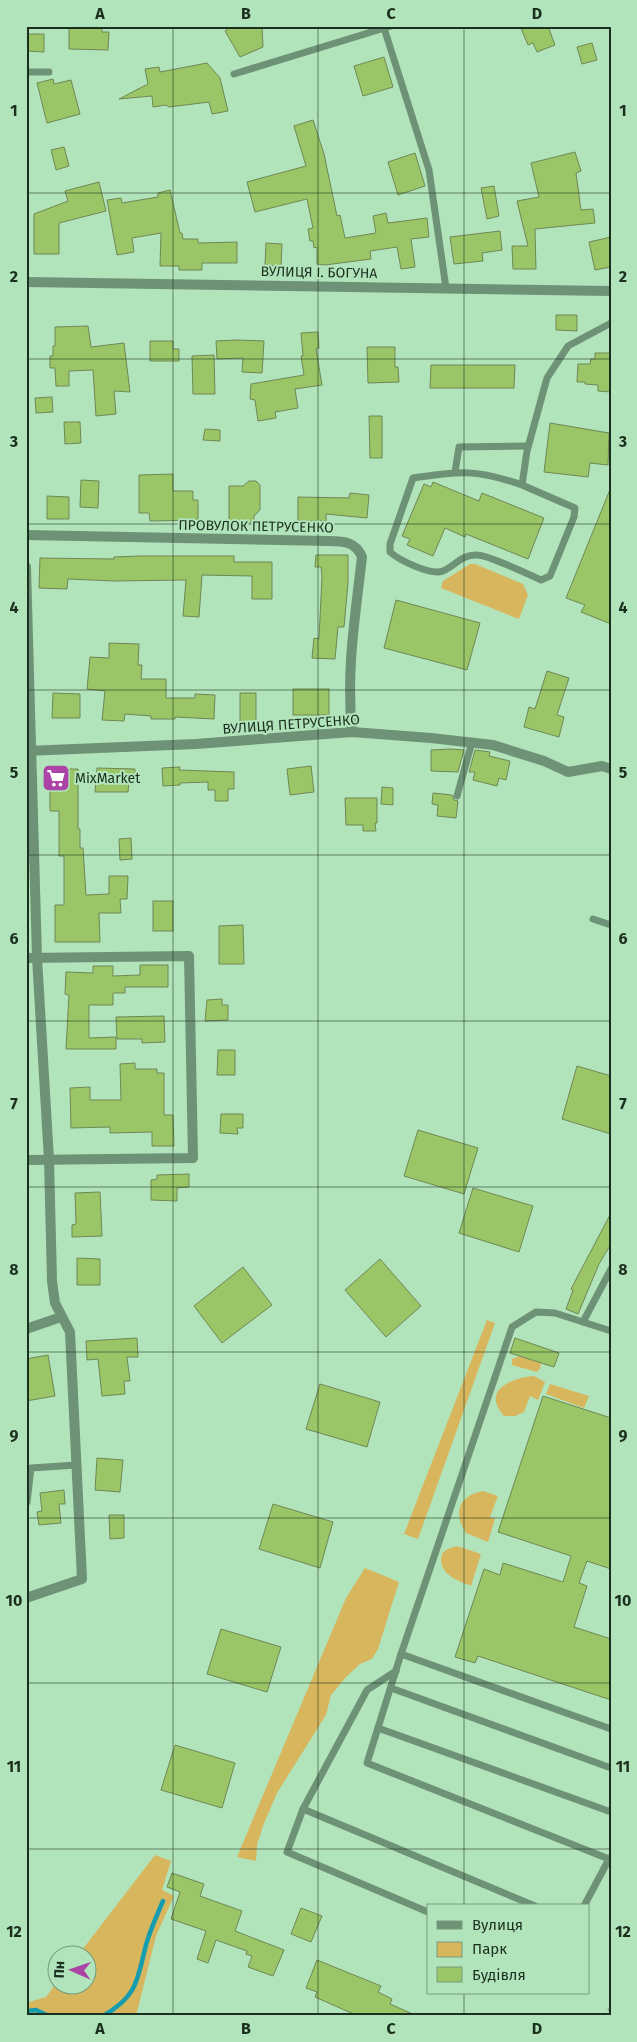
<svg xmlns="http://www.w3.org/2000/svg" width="637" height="2042" font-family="'Fira Sans',sans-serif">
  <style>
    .green { fill: #d7b65d }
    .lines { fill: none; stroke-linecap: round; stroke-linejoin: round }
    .stream { stroke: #159daf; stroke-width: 4.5 }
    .building { fill: #9ac667; stroke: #6f8755 }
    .path { stroke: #82ab8a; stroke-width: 2.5; stroke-dasharray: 4 4; stroke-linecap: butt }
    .service { stroke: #6e9275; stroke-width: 7 }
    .minor { stroke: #6e9275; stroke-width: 10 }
    .tertiary { stroke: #6e9275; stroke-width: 10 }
    .grid { fill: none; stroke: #1b2f1f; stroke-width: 1; stroke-opacity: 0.55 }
    .labels { text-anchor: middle; stroke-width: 4; stroke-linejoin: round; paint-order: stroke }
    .street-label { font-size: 14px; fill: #1b2f1f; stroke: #b2e4bb }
    .poi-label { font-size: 14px; fill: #1b2f1f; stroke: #b2e4bb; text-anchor: start }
    .neatline { fill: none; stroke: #1b2f1f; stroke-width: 2 }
    .grid-label { font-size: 16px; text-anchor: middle; font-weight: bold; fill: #1b2f1f }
  </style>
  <rect width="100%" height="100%" fill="#b2e4bb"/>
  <g class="green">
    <path d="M470,564H475L523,584L528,595L519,619L441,588L443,581Z"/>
    <path d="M487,1320L495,1323L418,1539L404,1534Z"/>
    <path d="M520,1356L541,1363L540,1369L537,1372L512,1365V1359Z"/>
    <path d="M534,1376L545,1382L538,1400L530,1396L524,1412L515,1416H504C481,1390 511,1378 534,1376Z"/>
    <path d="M550,1384L589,1396L584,1408L546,1394Z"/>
    <path d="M483,1491L498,1496L490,1517L495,1519L488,1542L466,1533C453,1513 458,1496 483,1491Z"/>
    <path d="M457,1546L481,1554L471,1586C464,1583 455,1580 449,1575C442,1570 437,1556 446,1550C449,1548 454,1547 457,1546Z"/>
    <path d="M365,1568L399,1582L378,1649L372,1659L360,1664L346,1677L331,1695L326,1715L277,1793L263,1826L257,1845L256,1861L237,1857L346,1598Z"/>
    <path d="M155,1855L171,1861L162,1890L174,1896L156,1936L136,2016H26V2003L46,1997L57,1982L58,1984H88V1954H79Z"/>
  </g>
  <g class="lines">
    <g class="stream">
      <path d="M26,2011L36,2010L49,2016"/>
      <path d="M103,2016C138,1996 137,1980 146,1945C150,1930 157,1915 163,1901"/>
    </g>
  </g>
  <g class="building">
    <path d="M69,26L102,28V32H109L108,50L69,49Z"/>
    <path d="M232,26H262L263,47L240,57L225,31Z"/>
    <path d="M520,26H548L555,45L537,52L533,43L528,45Z"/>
    <path d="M26,34H44V52L26,51Z"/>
    <path d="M592,43L597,60L582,64L577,47Z"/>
    <path d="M384,57L393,87L363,96L354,66Z"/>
    <path d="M207,63L220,78L228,111L212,114L209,102L169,107L166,105L153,107L152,96L119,99L148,84L145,69L159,67L160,72Z"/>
    <path d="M53,79L54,84L71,80L80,114L47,123L37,83Z"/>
    <path d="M313,120L324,154L337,216L340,215L345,238L376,233L373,216L386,213L388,223L427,218L429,237L411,239L415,267L401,269L397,247L370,251L371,259L325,265L317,264V247L314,248L313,241H310L308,229L313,228L307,199L255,212L247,182L306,166L294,126Z"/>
    <path d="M64,147L69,166L56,170L51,150Z"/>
    <path d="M575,152L581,171L576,173L581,210L593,209L595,223L535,229L536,269H513L512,246H528L517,201L539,197L531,163Z"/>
    <path d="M415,153L425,186L398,195L388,162Z"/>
    <path d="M99,182L106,211L59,223V254H34V214L68,201L65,191Z"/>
    <path d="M494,186L499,216L487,219L481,188Z"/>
    <path d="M170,190L180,233H182L183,239H198V243L237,242V263H202V270H179V266H160L161,233L132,238L134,252L117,255L107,200L121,198L122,203L158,197V193Z"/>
    <path d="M500,231L502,250L482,253L483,261L454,264L450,237Z"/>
    <path d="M611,237V267L595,270L589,242Z"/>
    <path d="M266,243L282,244L281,266L265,265Z"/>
    <path d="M556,315H577V331L556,330Z"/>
    <path d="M88,326L91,347L124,343L130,392L114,391L116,414L96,416L93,370L69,371V386H56L55,368H50V356H53V346H55V327Z"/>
    <path d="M318,332L319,348L316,349L322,385L295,389L298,408L275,412L276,418L258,421L255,400L250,399L251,384L304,375L301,356H303L301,333Z"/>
    <path d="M237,340L264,341L262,373L242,372L243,358L217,359L216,341Z"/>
    <path d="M150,341H173V349H179V361H150Z"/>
    <path d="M367,347H395V367H398L399,382L368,383Z"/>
    <path d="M595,353H611V392L598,391V385L585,384V382H577L578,364H590L591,359H595Z"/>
    <path d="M214,355L215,394H193L192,356Z"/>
    <path d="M431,365H515L514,388H430Z"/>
    <path d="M52,397L53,412L36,413L35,398Z"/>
    <path d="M369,416H382V458H370Z"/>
    <path d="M64,422H80L81,443L65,444Z"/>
    <path d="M550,423L609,433L608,465L590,463L588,477L544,472Z"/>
    <path d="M205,429L220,430V441L203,440Z"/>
    <path d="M173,474V491H193V500H198V520L150,521L149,513H139V475Z"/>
    <path d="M81,480L99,481L98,508L80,507Z"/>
    <path d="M249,481H256L260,485V510L254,516V523L229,522V486H243Z"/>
    <path d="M433,482L479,501L482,493L544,518L528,559L466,534L465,537L445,528L433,556L407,545L410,539L402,536L424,484L431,487Z"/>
    <path d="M611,487V624L581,612L585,605L566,598Z"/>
    <path d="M350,493L369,495L367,518L326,514V521H298V497L349,498Z"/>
    <path d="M47,496L69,497V519H47Z"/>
    <path d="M316,555H348V583L344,627H338L335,659L312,658L314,638L319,639L322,576L321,567H315Z"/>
    <path d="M139,556H234V562H272V599H252V576L202,575L199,617L183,616L186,580L114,581L68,579L67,589L39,588L40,558L114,559V557Z"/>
    <path d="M396,600L480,623L467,670L384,648Z"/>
    <path d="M109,643L139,644L138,665H142L141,679H166V698H195V694L215,695L214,719L175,717V719H151V716L125,714L124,721L102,720L105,691L87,689L90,657L109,658Z"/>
    <path d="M547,671L569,678L557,715L564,717L559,737L524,727L529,707L535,709Z"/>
    <rect x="293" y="689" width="36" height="26"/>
    <path d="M53,693L80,694V718H52Z"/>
    <rect x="240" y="693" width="16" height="37"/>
    <path d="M451,749L464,750L458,772L431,771V750Z"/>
    <path d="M475,750L490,752L489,756L510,761L506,780L499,778L497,786L473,780L475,772H469Z"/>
    <path d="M311,766L314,792L290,795L287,769Z"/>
    <path d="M180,767L179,770L234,772V789H228V801H215V790H208V782L180,783V785L163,786L162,768Z"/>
    <path d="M97,768L135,769V781H129L128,792H95Z"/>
    <path d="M50,769H78V829H80V848H83L86,895L109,894V876H128L127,899H120L121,913H99L100,942H55V905H64V856H59V811H50Z"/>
    <path d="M382,787L393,788V805L381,804Z"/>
    <path d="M433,793L452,795L454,800L458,801L456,818L437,816L438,805L432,804Z"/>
    <path d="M345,798H377V823H375L376,831H363V825H346Z"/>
    <path d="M131,838L132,859L120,860L119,839Z"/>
    <rect x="153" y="901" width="20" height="30"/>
    <path d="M243,925L244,964H219V926Z"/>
    <path d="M140,965H168V987H125V993H113V1005H89V1038L116,1037V1049H66L69,995L65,994L66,972L93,973V966H113V976L140,975Z"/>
    <path d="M222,999V1005H228V1020L205,1021L207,1000Z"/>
    <path d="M164,1016L165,1042L142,1043V1039H117L116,1017Z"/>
    <path d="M218,1050H235V1075H217Z"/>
    <path d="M135,1063V1069H157V1073H164V1115H173L174,1146H152V1132L110,1133V1127L71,1128L70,1088L90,1087V1100H121L120,1064Z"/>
    <path d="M577,1066L611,1076V1134L562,1119Z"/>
    <path d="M221,1114H243V1128H237L238,1134L220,1133Z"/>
    <path d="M418,1130L478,1148L464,1194L404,1176Z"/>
    <path d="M189,1174V1187L177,1188V1201L151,1200V1180L157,1179V1175Z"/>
    <path d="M473,1188L533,1206L519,1252L459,1233Z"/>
    <path d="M100,1192L102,1236L72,1237V1225L76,1224L75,1193Z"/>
    <path d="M611,1213V1244L599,1264L578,1314L566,1309L573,1290L571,1289Z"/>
    <path d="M77,1258L100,1259V1285H77Z"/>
    <path d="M380,1259L421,1306L386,1337L345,1290Z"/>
    <path d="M243,1267L272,1305L222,1343L194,1306Z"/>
    <path d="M137,1338L138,1357H127L130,1381H124L125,1394L102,1396L98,1359L87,1360L86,1341Z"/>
    <path d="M515,1338L559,1353L554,1367L510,1353Z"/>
    <path d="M48,1355L55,1396L26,1401V1359Z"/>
    <path d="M320,1384L380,1402L367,1447L306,1429Z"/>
    <path d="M543,1396L611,1418V1569L587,1561L579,1583L587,1586L574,1627L611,1639V1700L478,1656L475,1663L455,1657L484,1569L500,1575L503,1563L563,1582L571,1556L498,1532Z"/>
    <path d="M97,1458L123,1460L120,1492L95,1490Z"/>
    <path d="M64,1490L65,1504H59L61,1523L39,1525L37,1512L42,1511L40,1493Z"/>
    <path d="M273,1504L333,1522L320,1568L259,1549Z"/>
    <path d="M109,1515H124V1538L110,1539Z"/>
    <path d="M221,1629L281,1647L267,1692L207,1674Z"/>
    <path d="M175,1745L235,1763L222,1808L161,1790Z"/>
    <path d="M172,1873L204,1884L200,1896L242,1911L235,1931L284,1950L273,1976L248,1967L252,1956L246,1954L247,1951L216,1940L208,1963L197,1959L206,1931L171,1919L180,1892L167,1887Z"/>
    <path d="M301,1908L322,1916L311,1942L291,1934Z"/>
    <path d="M317,1960L381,1986L378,1992L392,1999L390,2004L417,2016H358L315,1997L317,1992L306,1988Z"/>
  </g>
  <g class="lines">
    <path class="path" d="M602,2016L611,2008"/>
    <g class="service">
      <path d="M384,28L429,170L446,288"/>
      <path d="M26,72H49"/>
      <path d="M234,74L391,26"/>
      <path d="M455,472L459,447L528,446"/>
      <path d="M522,485C476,469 460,471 413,478L390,544V552C399,560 431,576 443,571C455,566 462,554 477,555C488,555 528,574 541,580L550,576L574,517L575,508L522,485L527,451L547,378L568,346L611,323"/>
      <path d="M457,796L472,742"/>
      <path d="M593,919L611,925"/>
      <path d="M583,1322L611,1269"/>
      <path d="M611,1331L555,1313L536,1312L512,1327L401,1654L367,1763L609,1859L611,1857"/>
      <path d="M27,1502L31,1468L76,1465"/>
      <path d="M401,1654L611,1729"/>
      <path d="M396,1671L367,1690L303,1809L535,1906"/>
      <path d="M391,1688L611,1768"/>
      <path d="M378,1728L611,1812"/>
      <path d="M303,1809L287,1852L428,1912"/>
      <path d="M584,1906L609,1859"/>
    </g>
    <g class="minor">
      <path d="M26,535L329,541C344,541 356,542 362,557C355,618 346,671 352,732"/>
      <path d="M26,567L37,958L49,1160L52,1281L55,1303L70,1332L82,1579L26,1598"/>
      <path d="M26,751L196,744L352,732L431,738L493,745L544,761L568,772L602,766L611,769"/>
      <path d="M26,958L189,956L193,1158L26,1160"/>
      <path d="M26,1329L61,1317"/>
    </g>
    <path class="tertiary" d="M26,282L611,291"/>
  </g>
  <path class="grid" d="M173,26V2016M318,26V2016M464,26V1906M26,193H611M26,359H611M26,524H611M26,690H611M26,855H611M26,1021H611M26,1187H611M26,1352H611M26,1518H611M26,1683H611M26,1849H611M464,1993V2016"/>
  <defs>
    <symbol id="supermarket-square" viewBox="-11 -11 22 22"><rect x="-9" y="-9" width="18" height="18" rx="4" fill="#ac44a7" stroke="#b2e4bb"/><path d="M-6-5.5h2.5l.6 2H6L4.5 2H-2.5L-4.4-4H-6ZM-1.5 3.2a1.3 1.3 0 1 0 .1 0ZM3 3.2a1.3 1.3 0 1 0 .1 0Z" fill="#fff"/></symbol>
  </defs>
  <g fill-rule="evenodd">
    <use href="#supermarket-square" x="40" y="762" width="32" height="32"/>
  </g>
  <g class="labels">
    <g class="street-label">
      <text transform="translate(319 272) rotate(1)" y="5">ВУЛИЦЯ І. БОГУНА</text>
      <text transform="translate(256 526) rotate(1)" y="5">ПРОВУЛОК ПЕТРУСЕНКО</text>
      <text transform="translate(291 724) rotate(-4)" y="5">ВУЛИЦЯ ПЕТРУСЕНКО</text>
    </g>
    <g class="poi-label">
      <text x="75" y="783">MixMarket</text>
    </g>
  </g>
  <rect width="637" height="2042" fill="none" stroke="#b2e4bb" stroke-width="55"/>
  <rect x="427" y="1904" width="162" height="90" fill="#b2e4bb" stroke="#769c7d"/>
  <rect x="437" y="1921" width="25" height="8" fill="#6e9275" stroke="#769c7d"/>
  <text x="472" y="1930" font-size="15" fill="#1b2f1f">Вулиця</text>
  <rect x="437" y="1942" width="25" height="15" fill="#d7b65d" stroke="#769c7d"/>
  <text x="472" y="1954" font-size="15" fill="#1b2f1f">Парк</text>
  <rect x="437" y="1967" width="25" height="15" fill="#9ac667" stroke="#769c7d"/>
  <text x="472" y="1980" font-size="15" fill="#1b2f1f">Будівля</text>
  <g transform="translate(72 1970) rotate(272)"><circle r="24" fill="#b2e4bb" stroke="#769c7d"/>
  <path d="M0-4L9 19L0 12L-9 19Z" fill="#ac44a7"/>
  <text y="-8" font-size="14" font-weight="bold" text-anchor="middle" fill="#1b2f1f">Пн</text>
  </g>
  <rect x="28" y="28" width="582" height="1986" class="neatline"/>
  <g class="grid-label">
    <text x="100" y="19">A</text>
    <text x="246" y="19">B</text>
    <text x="391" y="19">C</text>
    <text x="537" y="19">D</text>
    <text x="14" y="116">1</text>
    <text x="623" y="116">1</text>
    <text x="14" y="282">2</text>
    <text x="623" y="282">2</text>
    <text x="14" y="447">3</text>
    <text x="623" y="447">3</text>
    <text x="14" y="613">4</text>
    <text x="623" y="613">4</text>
    <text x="14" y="778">5</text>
    <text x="623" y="778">5</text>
    <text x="14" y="944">6</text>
    <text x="623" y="944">6</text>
    <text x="14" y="1109">7</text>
    <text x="623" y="1109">7</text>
    <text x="14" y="1275">8</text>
    <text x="623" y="1275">8</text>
    <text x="14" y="1441">9</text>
    <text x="623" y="1441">9</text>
    <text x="14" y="1606">10</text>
    <text x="623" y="1606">10</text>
    <text x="14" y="1772">11</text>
    <text x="623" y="1772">11</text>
    <text x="14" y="1937">12</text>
    <text x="623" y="1937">12</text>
    <text x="100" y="2034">A</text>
    <text x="246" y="2034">B</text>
    <text x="391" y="2034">C</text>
    <text x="537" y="2034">D</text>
  </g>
</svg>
